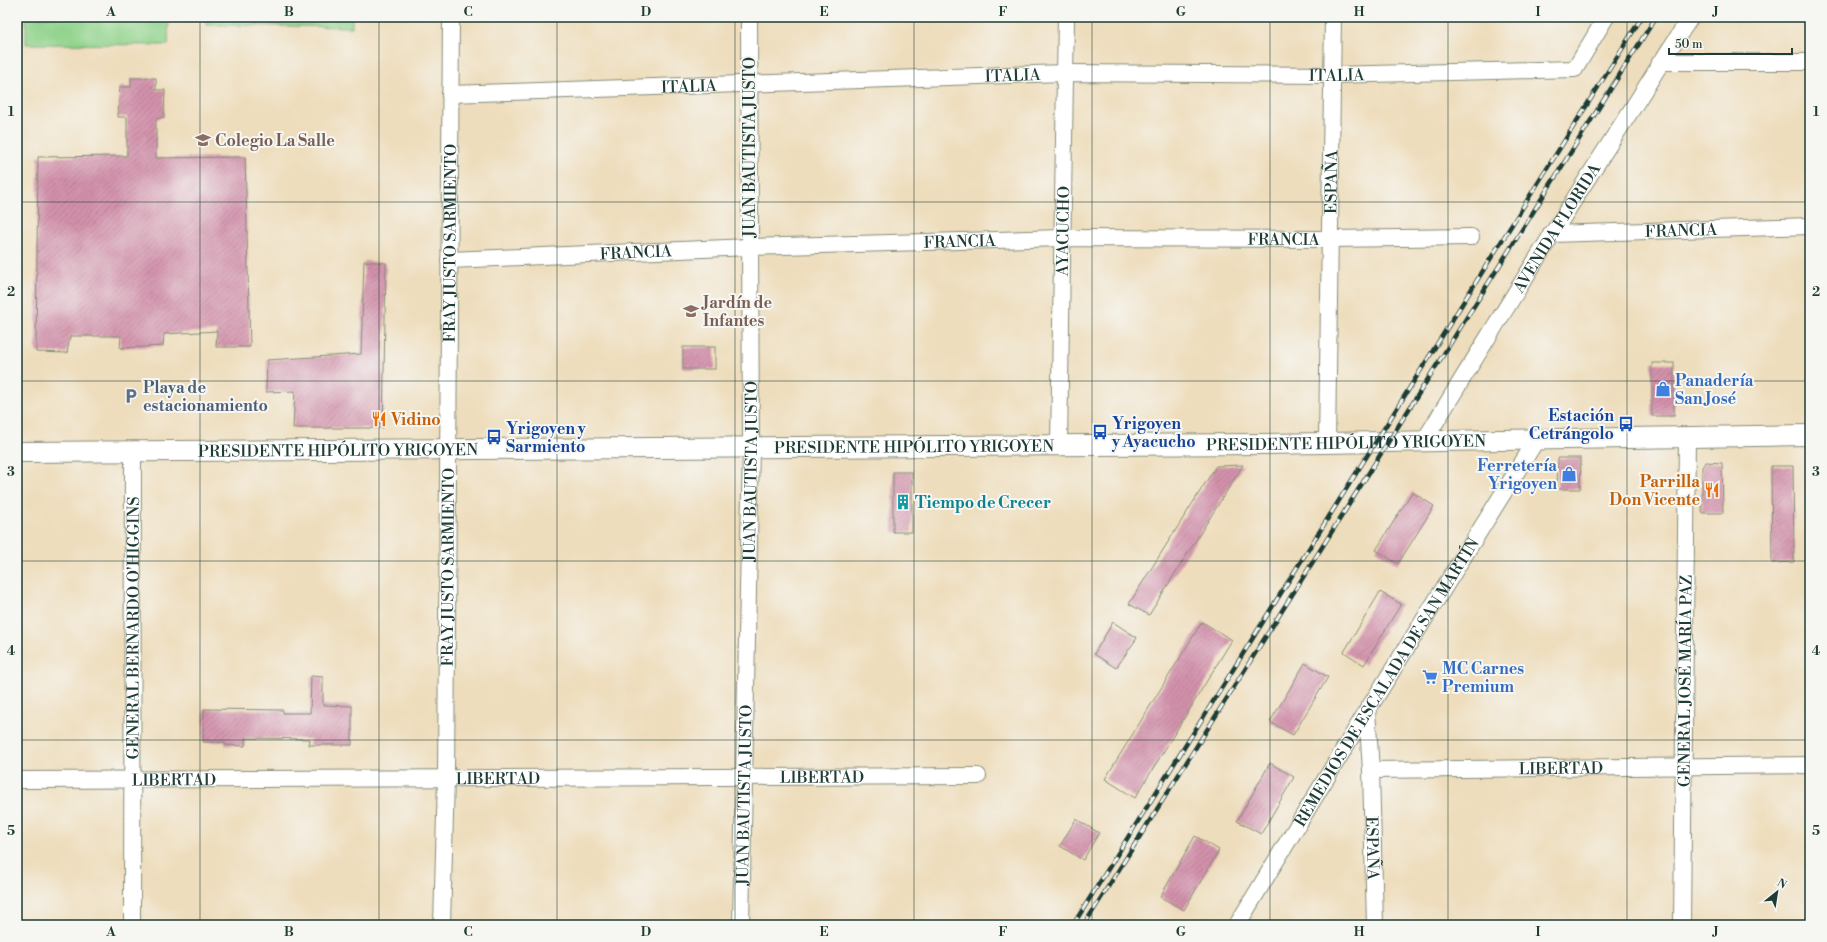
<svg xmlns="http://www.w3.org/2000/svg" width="1827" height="942" font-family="'Libre Bodoni',serif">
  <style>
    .pitch { fill: #90d38b; stroke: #588860 }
    .building { fill: url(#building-hatch) }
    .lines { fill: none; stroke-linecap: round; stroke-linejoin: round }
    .minor-casing { stroke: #868d78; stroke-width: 18 }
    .tertiary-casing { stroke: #868d78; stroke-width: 22 }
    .minor { stroke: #fff; stroke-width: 16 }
    .tertiary { stroke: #fff; stroke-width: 20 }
    .rail-casing { stroke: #1f3d34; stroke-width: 4.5 }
    .rail { stroke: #f6f6f2; stroke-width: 3; stroke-dasharray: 9; stroke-linecap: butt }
    .grid { fill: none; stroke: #1f3d34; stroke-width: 1; stroke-opacity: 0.55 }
    .labels { text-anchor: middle; stroke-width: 4; stroke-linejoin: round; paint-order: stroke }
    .street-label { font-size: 16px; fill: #1f3d34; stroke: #f6f6f2 }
    .education-label { font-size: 16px; font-weight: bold; fill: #785e54; stroke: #f6f6f2; text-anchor: start }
    .shop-label { font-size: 16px; font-weight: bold; fill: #366cbe; stroke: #f6f6f2; text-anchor: start }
    .service-label { font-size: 16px; font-weight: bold; fill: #4e5e75; stroke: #f6f6f2; text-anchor: start }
    .transit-label { font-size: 16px; font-weight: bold; fill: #164399; stroke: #f6f6f2; text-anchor: start }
    .food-label { font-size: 16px; font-weight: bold; fill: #c56008; stroke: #f6f6f2; text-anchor: start }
    .culture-label { font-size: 16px; font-weight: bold; fill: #0d838f; stroke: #f6f6f2; text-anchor: start }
    .neatline { fill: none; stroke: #1f3d34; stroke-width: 1.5 }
    .grid-label { font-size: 13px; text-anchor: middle; font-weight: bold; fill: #1f3d34 }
  </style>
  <defs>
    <pattern id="building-hatch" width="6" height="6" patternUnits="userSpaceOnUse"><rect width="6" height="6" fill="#d391ab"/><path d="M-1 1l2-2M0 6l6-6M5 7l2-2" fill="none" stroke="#ab788c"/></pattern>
  </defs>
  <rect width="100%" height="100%" fill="#f6f6f2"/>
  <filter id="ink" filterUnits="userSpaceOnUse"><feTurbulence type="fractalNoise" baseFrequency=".025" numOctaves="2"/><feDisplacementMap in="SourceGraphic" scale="8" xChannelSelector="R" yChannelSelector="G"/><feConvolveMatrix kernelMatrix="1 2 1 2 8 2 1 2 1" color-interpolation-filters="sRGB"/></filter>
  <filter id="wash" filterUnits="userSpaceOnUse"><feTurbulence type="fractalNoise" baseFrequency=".012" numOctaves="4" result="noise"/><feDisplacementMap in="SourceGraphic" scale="16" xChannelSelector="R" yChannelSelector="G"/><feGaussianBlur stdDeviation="0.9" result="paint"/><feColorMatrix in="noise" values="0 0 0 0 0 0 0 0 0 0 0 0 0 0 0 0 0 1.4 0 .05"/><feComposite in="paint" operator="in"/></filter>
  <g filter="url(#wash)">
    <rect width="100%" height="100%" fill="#eeddbc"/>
    <g class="pitch">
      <path d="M26,17H169L168,45L26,44Z"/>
      <path d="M206,17H352V27L206,25Z"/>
    </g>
    <g id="blocks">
      <g class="building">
        <path d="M131,78H156V90H165L164,117L156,119V158L245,157L250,347H216L217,331L164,334L163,346L120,348L121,336H70L67,353L36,352L38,157L127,156V117H118L120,87H131Z"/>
        <path d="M364,261L386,263L383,428H293L295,391L266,392L267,360L361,354Z"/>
        <rect x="683" y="347" width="32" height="22"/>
        <rect x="1652" y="363" width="22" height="53"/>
        <path d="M1558,458H1581L1580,489H1557Z"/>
        <path d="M1706,462L1722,463L1723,513H1702V467Z"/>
        <path d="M1243,465L1149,615L1129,604L1216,466Z"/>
        <path d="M1771,466H1793L1794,562L1772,563Z"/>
        <rect x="893" y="472" width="19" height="60"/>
        <path d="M1412,492L1434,506L1398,564L1376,550Z"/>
        <path d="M1380,592L1401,604L1364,665L1344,652Z"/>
        <path d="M1113,622L1137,638L1116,668L1094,654Z"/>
        <path d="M1202,622L1232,640L1135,798L1105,779Z"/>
        <path d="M1305,663L1328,677L1293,735L1270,722Z"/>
        <path d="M311,676L323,677V705L352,706V745H309L310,739L245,738V746L225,745V742H203L204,709L283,710V713H310Z"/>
        <path d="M1270,763L1294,777L1261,834L1237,821Z"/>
        <path d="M1076,819L1099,833L1083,860L1060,846Z"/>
        <path d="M1195,836L1219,850L1184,910L1160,897Z"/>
      </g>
    </g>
  </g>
  <g filter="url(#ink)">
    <use href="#blocks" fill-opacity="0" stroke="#868d78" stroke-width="1"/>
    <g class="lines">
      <defs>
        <g id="minor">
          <path d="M1660,62H1810"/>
          <path id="s1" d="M450,94L1065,73L1332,75L1575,69L1606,17"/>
          <path id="s2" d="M1551,234L1810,226"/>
          <path id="s3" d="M449,260L749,247L1063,238L1330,239L1471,237"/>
          <path id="s4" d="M1424,441C1493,329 1562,216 1634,106C1653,76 1671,46 1691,17"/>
          <path id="s5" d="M1327,443L1333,17"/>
          <path id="s6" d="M1059,444L1066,17"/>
          <path id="s7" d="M1367,711L1371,770L1810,765"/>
          <path id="s8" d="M1371,770L1375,925"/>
          <path id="s9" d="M17,780L978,776"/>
          <path id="s10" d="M132,925L133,451"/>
          <path id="s11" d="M442,925L446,778L451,17"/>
          <path id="s12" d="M741,925L751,447L749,17"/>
          <path id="s13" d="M1237,925L1367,711L1537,439"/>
          <path id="s14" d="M1682,925L1687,437"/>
        </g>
        <g id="tertiary">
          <path id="s15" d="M17,452L1263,444L1810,435"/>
        </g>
      </defs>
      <use href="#minor" class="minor-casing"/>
      <use href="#tertiary" class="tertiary-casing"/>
      <use href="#minor" class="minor"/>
      <use href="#tertiary" class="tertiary"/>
      <defs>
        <g id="rail">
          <path d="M1073,925L1642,17"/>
          <path d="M1084,925L1656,17"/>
        </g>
      </defs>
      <use href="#rail" class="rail-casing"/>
      <use href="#rail" class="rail"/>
    </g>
  </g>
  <path class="grid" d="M200,17V925M379,17V925M557,17V925M735,17V925M914,17V925M1092,17V925M1270,17V925M1448,17V925M1627,17V925M17,202H1810M17,381H1810M17,561H1810M17,740H1810"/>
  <defs>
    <symbol id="school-bare" viewBox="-9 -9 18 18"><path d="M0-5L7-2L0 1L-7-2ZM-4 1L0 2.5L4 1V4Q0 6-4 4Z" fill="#8d6e63" stroke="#f6f6f2" stroke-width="2.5" paint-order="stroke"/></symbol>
    <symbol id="shop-bare" viewBox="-9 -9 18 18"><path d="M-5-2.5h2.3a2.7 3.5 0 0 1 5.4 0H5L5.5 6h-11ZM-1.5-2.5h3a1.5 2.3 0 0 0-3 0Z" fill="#3f7fe0" stroke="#f6f6f2" stroke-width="2.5" paint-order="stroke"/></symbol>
    <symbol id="parking-bare" viewBox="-9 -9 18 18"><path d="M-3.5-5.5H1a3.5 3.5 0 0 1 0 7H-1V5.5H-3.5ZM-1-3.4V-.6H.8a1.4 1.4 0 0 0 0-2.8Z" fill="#5c6f8a" stroke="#f6f6f2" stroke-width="2.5" paint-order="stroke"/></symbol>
    <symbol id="restaurant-bare" viewBox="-9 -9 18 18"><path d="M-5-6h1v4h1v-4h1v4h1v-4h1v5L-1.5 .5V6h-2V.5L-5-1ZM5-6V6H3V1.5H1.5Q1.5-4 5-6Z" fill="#e8710a" stroke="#f6f6f2" stroke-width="2.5" paint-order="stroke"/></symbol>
    <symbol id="bus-bare" viewBox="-9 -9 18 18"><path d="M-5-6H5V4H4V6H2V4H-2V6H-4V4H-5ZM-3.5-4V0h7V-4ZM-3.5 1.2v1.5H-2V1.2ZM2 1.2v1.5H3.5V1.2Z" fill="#1a4fb4" stroke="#f6f6f2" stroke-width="2.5" paint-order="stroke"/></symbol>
    <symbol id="building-bare" viewBox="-9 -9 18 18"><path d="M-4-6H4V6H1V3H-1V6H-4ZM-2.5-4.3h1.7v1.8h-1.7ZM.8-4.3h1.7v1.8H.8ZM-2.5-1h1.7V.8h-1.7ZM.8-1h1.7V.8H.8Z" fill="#0f9aa8" stroke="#f6f6f2" stroke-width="2.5" paint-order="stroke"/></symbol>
    <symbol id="supermarket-bare" viewBox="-9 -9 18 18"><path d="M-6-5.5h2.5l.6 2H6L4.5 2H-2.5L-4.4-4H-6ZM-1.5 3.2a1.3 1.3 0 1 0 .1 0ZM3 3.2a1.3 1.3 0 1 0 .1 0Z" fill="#3f7fe0" stroke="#f6f6f2" stroke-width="2.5" paint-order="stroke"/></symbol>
  </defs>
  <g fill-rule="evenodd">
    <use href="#school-bare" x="192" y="129" width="22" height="22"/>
    <use href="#school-bare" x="680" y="300" width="22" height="22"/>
    <use href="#shop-bare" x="1652" y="378" width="22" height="22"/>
    <use href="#parking-bare" x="120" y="385" width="22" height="22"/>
    <use href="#restaurant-bare" x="368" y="408" width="22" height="22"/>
    <use href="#bus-bare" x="1615" y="413" width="22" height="22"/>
    <use href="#bus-bare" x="1089" y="421" width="22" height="22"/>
    <use href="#bus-bare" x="483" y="426" width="22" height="22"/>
    <use href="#shop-bare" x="1558" y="463" width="22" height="22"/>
    <use href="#restaurant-bare" x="1701" y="479" width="22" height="22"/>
    <use href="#building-bare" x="892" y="491" width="22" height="22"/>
    <use href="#supermarket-bare" x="1419" y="666" width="22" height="22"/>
  </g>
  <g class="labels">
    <g class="street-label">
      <text dy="6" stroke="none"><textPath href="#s1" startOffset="563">ITALIA</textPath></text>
      <text dy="6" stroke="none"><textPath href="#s1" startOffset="887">ITALIA</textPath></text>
      <text dy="6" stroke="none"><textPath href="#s1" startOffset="239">ITALIA</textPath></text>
      <text transform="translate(749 147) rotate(-90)" y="6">JUAN BAUTISTA JUSTO</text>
      <text dy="6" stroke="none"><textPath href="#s5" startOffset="261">ESPAÑA</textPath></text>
      <text dy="6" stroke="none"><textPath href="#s4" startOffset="251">AVENIDA FLORIDA</textPath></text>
      <text dy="6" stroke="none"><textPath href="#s2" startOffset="130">FRANCIA</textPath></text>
      <text dy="6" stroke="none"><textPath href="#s6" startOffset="213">AYACUCHO</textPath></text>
      <text dy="6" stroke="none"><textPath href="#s3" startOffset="835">FRANCIA</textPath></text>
      <text dy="6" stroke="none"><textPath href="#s3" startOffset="511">FRANCIA</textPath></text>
      <text dy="6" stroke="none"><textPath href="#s11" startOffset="682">FRAY JUSTO SARMIENTO</textPath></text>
      <text dy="6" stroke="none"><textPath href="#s3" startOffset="187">FRANCIA</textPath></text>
      <text dy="6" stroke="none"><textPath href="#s15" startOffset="1329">PRESIDENTE HIPÓLITO YRIGOYEN</textPath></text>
      <text dy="6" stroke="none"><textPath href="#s15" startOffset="897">PRESIDENTE HIPÓLITO YRIGOYEN</textPath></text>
      <text dy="6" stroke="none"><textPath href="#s15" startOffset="321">PRESIDENTE HIPÓLITO YRIGOYEN</textPath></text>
      <text dy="6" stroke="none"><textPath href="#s12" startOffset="454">JUAN BAUTISTA JUSTO</textPath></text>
      <text dy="6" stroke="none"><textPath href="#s11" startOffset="358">FRAY JUSTO SARMIENTO</textPath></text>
      <text dy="6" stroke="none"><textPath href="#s10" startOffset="297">GENERAL BERNARDO O'HIGGINS</textPath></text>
      <text dy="6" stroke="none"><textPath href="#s14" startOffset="244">GENERAL JOSÉ MARÍA PAZ</textPath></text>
      <text dy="6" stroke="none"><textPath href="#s13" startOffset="285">REMEDIOS DE ESCALADA DE SAN MARTÍN</textPath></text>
      <text dy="6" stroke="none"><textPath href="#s7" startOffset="249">LIBERTAD</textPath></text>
      <text dy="6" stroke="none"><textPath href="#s9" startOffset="805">LIBERTAD</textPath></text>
      <text dy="6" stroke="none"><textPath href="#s9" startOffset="481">LIBERTAD</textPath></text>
      <text dy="6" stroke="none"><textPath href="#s9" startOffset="157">LIBERTAD</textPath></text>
      <text dy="6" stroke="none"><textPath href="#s12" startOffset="130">JUAN BAUTISTA JUSTO</textPath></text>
      <text dy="6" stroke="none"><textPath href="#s8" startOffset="78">ESPAÑA</textPath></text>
    </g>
    <g class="education-label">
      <text x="215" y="146">Colegio La Salle</text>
      <text x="703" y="308">Jardín de<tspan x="703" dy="18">Infantes</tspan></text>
    </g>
    <g class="shop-label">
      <text x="1675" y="386">Panadería<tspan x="1675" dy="18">San José</tspan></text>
      <text x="1557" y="471" text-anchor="end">Ferretería<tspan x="1557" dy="18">Yrigoyen</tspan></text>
      <text x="1442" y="674">MC Carnes<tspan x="1442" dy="18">Premium</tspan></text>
    </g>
    <g class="service-label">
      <text x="143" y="393">Playa de<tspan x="143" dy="18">estacionamiento</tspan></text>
    </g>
    <g class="transit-label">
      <text x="1614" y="421" text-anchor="end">Estación<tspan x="1614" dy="18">Cetrángolo</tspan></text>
      <text x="1112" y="429">Yrigoyen<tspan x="1112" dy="18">y Ayacucho</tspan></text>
      <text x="506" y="434">Yrigoyen y<tspan x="506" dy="18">Sarmiento</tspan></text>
    </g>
    <g class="food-label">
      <text x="391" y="425">Vidino</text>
      <text x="1700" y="487" text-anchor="end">Parrilla<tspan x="1700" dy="18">Don Vicente</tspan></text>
    </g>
    <g class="culture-label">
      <text x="915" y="508">Tiempo de Crecer</text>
    </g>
  </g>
  <rect width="1827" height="942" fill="none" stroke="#f6f6f2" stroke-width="44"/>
  <g transform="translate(1777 892) rotate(30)" stroke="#f6f6f2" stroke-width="3" paint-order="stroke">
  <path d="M0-3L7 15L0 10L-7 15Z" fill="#1f3d34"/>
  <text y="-6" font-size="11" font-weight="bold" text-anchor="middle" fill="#1f3d34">N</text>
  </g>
  <path d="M1669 48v6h123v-6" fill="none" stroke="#1f3d34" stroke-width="2"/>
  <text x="1675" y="48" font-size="12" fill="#1f3d34" stroke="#f6f6f2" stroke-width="3" paint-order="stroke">50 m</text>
  <rect x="22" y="22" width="1783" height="898" class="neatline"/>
  <g class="grid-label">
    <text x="111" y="16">A</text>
    <text x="289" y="16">B</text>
    <text x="468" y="16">C</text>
    <text x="646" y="16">D</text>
    <text x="824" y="16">E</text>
    <text x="1003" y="16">F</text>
    <text x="1181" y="16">G</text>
    <text x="1359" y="16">H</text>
    <text x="1538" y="16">I</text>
    <text x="1716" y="16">J</text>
    <text x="11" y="116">1</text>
    <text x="1816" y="116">1</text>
    <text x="11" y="296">2</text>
    <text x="1816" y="296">2</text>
    <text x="11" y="476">3</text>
    <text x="1816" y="476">3</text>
    <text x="11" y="655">4</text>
    <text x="1816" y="655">4</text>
    <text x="11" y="835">5</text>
    <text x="1816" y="835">5</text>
    <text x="111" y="936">A</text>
    <text x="289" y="936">B</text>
    <text x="468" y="936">C</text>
    <text x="646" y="936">D</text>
    <text x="824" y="936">E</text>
    <text x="1003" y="936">F</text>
    <text x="1181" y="936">G</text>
    <text x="1359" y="936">H</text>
    <text x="1538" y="936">I</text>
    <text x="1716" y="936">J</text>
  </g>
</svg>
